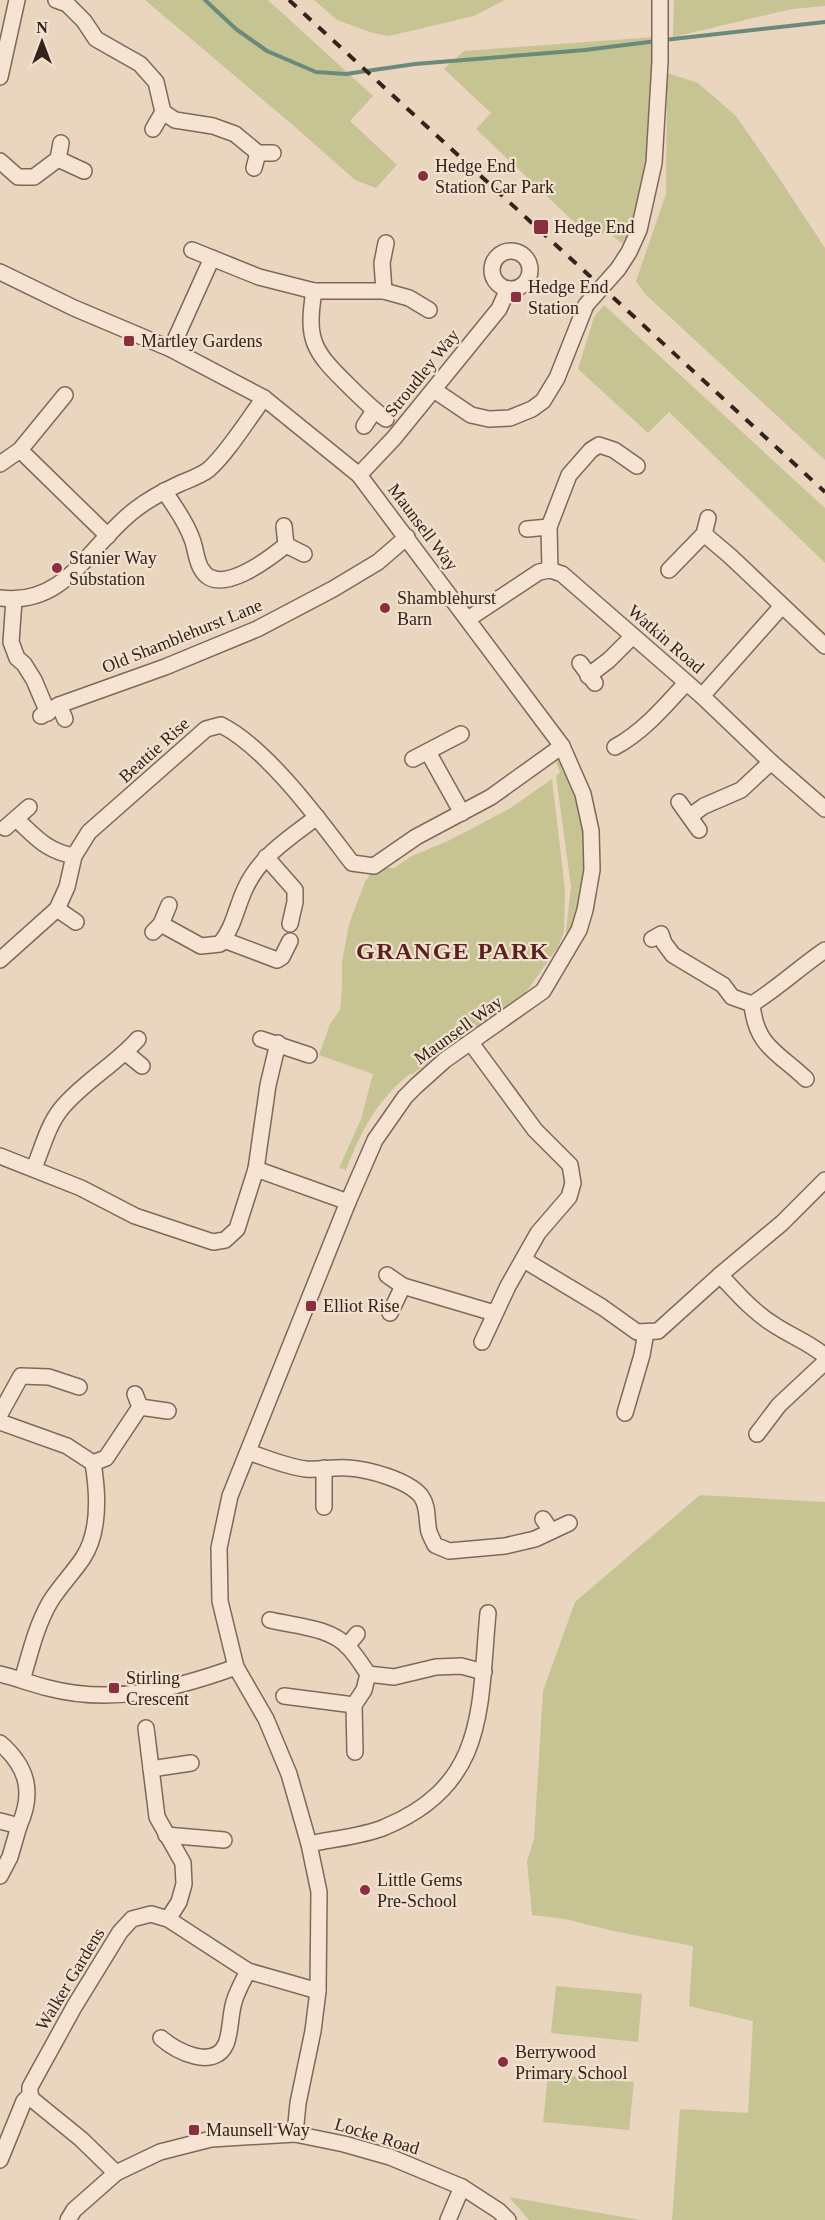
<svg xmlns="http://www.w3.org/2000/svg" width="825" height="2220" font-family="Georgia,serif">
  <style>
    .green { fill: #c7c494 }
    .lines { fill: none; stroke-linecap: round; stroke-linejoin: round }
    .stream { stroke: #6a8a7c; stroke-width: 4 }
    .minor-casing { stroke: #826759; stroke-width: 18 }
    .minor { stroke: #f6e4d2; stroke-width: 15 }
    .rail { stroke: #32231c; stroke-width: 4; stroke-dasharray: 10 10; stroke-linecap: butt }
    .minor-bridge-casing { stroke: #826759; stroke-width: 18; stroke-linecap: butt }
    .minor-bridge { stroke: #f6e4d2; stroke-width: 15 }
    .poi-dot { fill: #8d2d40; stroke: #f2e1ce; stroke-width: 2 }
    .labels { text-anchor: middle; stroke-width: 4.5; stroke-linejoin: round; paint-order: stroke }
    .poi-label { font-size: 18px; fill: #32231c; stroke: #f2e1ce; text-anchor: start }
    .street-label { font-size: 18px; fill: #32231c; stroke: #f2e1ce }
    .district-label { font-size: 24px; font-weight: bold; letter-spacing: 1.5px; fill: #5c201e; stroke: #f2e1ce }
  </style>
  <rect width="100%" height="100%" fill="#ead5bf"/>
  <g class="green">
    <path d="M145,0H268L373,96L350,121L397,165L376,188L355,180L294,126Z"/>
    <path d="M314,0H505L474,16L389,36L373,33L337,20Z"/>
    <path d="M674,0H825V6L792,9L673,37Z"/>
    <path d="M654,37L649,159L635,226L622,243L608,233L589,236L476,129L491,113L444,69L464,51Z"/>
    <path d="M667,73L698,83L736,116L779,178L825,248V460L645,294L636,281L666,194Z"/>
    <path d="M604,305L825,508V563L669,412L648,433L578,369L594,317Z"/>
    <path d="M558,760L561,762C567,776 575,790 580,805C593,848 584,897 568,937L566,931L571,887L556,776L560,772L556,762Z"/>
    <path d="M552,779L565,890L564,932L558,947L524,995L508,1009L448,1046L413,1074H410C378,1098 360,1133 346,1170L339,1168L361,1119L373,1074L319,1055L330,1024L340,1010L342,989V962L349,924L365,882L375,867L394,868L412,856L448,841L509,809Z"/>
    <path d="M700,1495L825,1502V2220H672L680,2109L748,2113L753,2021L689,2006L693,1946L613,1931L565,1919L532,1915L527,1861L534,1839L543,1691L575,1602Z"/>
    <path d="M556,1986L642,1994L638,2042L551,2033Z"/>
    <path d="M548,2074L634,2082L629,2130L543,2122Z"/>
    <path d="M509,2197L640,2220H529Z"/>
  </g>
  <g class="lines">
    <g class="stream">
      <path d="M205,0L236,29L267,51L316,72L346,74L415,64L585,50L657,41"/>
      <path d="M664,40L825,22"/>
    </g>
    <defs>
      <g id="minor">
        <path d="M56,0L67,4L84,21L96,39L140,64L156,82L163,112L175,120L213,126L235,134L258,153H273"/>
        <path d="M0,77L17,0"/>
        <path d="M153,129L163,112"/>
        <path d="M58,159L84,171"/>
        <path d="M0,161L18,177H34L58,159L61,143"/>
        <path d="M254,168L258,153"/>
        <path d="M192,250L259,277L314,291H384L409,298L429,310"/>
        <circle cx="511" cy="270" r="19"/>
        <path d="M618,269L629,252L639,230L654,163L660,62V0"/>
        <path d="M0,272L74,308L171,349L264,398L359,475L562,746L583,794L591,831L592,870L585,910L579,930L543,991L445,1060L416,1086L405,1097L375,1140L348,1202L230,1496L219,1548L220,1601L236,1667L266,1719L289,1774L309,1844L319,1892L318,1991L313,2031L298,2103L295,2134"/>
        <path d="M314,291C306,340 313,351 348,385C360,397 372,409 386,419"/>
        <path d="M384,291L382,263L386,243"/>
        <path d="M171,349L212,258"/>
        <path d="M434,390L471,415L489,419L510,418L532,409L543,401L557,378L586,305"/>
        <path d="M364,426L374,411"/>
        <path d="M20,450L108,536"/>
        <path d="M0,464L20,450L65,395"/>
        <path d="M359,475L394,438L499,309L508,289"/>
        <path d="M164,491C174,505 186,522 192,539C196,549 196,562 202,570C219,598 270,558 286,545"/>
        <path d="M284,526L286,545L304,554"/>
        <path d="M527,529L549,527"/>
        <path d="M704,534L730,556L825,646"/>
        <path d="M550,570L549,527L569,475L591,450L599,445L614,450L637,466"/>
        <path d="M669,570L704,534L708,518"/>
        <path d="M0,598C67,607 90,543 136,509C149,499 164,491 179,484C188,480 200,476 208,470C226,455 249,418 264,398"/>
        <path d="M14,600L11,642L17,658L24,664L34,680L48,713"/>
        <path d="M468,619L539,572L550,570L562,574L702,696L771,762L825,809"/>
        <path d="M580,663L595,683"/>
        <path d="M588,676L609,660L633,636"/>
        <path d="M702,696L782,606"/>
        <path d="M59,705L65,719"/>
        <path d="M41,716L59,705L165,667L257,629L333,589L378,562L407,537"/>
        <path d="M615,747C643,732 665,706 686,683"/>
        <path d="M428,752L462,813"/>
        <path d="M413,759L461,734"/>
        <path d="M679,802L699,830"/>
        <path d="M690,816L704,806L741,790L771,762"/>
        <path d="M16,819C36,837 46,851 74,856"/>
        <path d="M5,828L29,807"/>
        <path d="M266,857L295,890V902L290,924"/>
        <path d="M57,909L76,922"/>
        <path d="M161,924L201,946L220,944C234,927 236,908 245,889C259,857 289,838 317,817"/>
        <path d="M153,932L161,924L169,905"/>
        <path d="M652,939L661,934L664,943L673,955L723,985L732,997L752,1004C778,988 800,967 825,950"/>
        <path d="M224,940L277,960L282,957L290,941"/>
        <path d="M0,960L57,909L67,887L74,856L89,832L206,729L221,725C267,748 320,821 352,863L374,866L416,837L491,797L562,746"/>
        <path d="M752,1004C756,1047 778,1052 806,1079"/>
        <path d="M261,1039L309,1055"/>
        <path d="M471,1043L535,1130L570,1165L573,1183L569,1197L538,1233L508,1286L482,1342"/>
        <path d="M126,1053L142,1066"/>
        <path d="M0,1156L81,1188L135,1216L213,1242L225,1240L237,1229L256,1169L268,1085L278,1043"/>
        <path d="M34,1168C42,1149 48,1125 61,1109C83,1082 115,1065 138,1039"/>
        <path d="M256,1169L348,1202"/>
        <path d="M524,1260L602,1307L637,1332L658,1331L720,1275L782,1223L825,1180"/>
        <path d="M387,1275L403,1286L494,1313"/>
        <path d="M720,1275C737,1293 754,1313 776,1326C793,1337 810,1343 825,1356"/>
        <path d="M390,1313L403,1286"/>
        <path d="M140,1407L168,1411"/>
        <path d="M625,1413L642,1355L646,1332"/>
        <path d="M0,1414L21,1376L49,1377L79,1387"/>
        <path d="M0,1422L67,1446L93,1463C98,1493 100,1532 83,1558C73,1573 60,1586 50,1602C36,1626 30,1654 22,1680"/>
        <path d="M757,1434L779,1405L825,1362"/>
        <path d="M248,1452C267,1458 287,1467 306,1469C320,1470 334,1467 348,1468C368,1469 408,1480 421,1496C429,1507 426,1520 429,1532C431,1537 433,1541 435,1545L449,1551L505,1546L535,1539L569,1523"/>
        <path d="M93,1463L106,1458L140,1407L135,1394"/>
        <path d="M324,1468V1507"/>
        <path d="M543,1519L551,1531"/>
        <path d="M270,1620C294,1626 330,1627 348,1647C356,1655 362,1665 368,1674L394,1677L436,1667L461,1666L484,1672"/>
        <path d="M347,1646L357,1634"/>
        <path d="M0,1674C16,1678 32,1684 48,1688C113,1705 175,1689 236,1667"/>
        <path d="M284,1696L354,1705"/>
        <path d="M146,1728L157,1817L183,1863L184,1884L179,1902L168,1919"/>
        <path d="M0,1743C28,1767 34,1793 19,1826"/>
        <path d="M355,1752L354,1705L364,1690L368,1674"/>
        <path d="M151,1769L191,1763"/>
        <path d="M0,1821L19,1826L10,1857L0,1876"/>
        <path d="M166,1835L224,1840"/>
        <path d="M309,1844C332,1839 365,1836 385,1827C488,1784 479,1707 488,1613"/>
        <path d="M161,2038C176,2051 214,2071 226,2044C231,2031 230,2015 234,2002C237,1991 243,1981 248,1971"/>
        <path d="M0,2160L24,2101L30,2095"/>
        <path d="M116,2173L81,2139L33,2100L30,2095V2087L74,2007L120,1932L132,1919L151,1914L168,1919L248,1971L318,1991"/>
        <path d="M68,2220L74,2210L116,2173L160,2152L211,2139L295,2134L344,2144L390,2157L462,2187L499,2211L508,2220"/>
        <path d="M448,2220L462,2187"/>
      </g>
    </defs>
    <use href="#minor" class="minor-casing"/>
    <use href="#minor" class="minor"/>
    <path class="rail" d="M289,0L825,492"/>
    <defs>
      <path id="minor-bridge" d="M586,305L618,269"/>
    </defs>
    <use href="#minor-bridge" class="minor-bridge-casing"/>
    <use href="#minor-bridge" class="minor-bridge"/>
  </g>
  <g class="poi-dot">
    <circle cx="423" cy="176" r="6"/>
    <rect x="533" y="219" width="16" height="16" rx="3"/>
    <rect x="510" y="291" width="12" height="12" rx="3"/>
    <rect x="123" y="335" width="12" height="12" rx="3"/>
    <circle cx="57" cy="568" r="6"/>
    <circle cx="385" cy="608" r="6"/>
    <rect x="305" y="1300" width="12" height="12" rx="3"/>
    <rect x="108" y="1682" width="12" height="12" rx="3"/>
    <circle cx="365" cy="1890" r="6"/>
    <circle cx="503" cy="2062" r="6"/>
    <rect x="188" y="2124" width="12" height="12" rx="3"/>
  </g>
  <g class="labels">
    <g class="poi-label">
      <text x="435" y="172">Hedge End<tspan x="435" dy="21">Station Car Park</tspan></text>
      <text x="554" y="233">Hedge End</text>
      <text x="528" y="293">Hedge End<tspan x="528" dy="21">Station</tspan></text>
      <text x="141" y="347">Martley Gardens</text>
      <text x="69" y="564">Stanier Way<tspan x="69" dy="21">Substation</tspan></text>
      <text x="397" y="604">Shamblehurst<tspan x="397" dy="21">Barn</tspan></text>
      <text x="323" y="1312">Elliot Rise</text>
      <text x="126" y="1684">Stirling<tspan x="126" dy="21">Crescent</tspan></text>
      <text x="377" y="1886">Little Gems<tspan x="377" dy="21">Pre-School</tspan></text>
      <text x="515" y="2058">Berrywood<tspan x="515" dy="21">Primary School</tspan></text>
      <text x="206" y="2136">Maunsell Way</text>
    </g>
    <g class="street-label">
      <text transform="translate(422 373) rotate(-51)" y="6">Stroudley Way</text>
      <text transform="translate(423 527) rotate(53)" y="6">Maunsell Way</text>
      <text transform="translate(182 636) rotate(-22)" y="6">Old Shamblehurst Lane</text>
      <text transform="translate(666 639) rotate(41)" y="6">Watkin Road</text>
      <text transform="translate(154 750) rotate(-42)" y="6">Beattie Rise</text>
      <text transform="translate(458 1030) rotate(-36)" y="6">Maunsell Way</text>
      <text transform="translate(70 1979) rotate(-59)" y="6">Walker Gardens</text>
      <text transform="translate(377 2136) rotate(17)" y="6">Locke Road</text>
    </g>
    <g class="district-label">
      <text x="453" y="959">GRANGE PARK</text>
    </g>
  </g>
  <g transform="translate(42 42)" stroke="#f2e1ce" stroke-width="4.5" paint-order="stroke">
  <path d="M0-4.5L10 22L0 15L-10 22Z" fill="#32231c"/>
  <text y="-9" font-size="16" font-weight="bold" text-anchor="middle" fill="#32231c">N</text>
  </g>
</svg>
